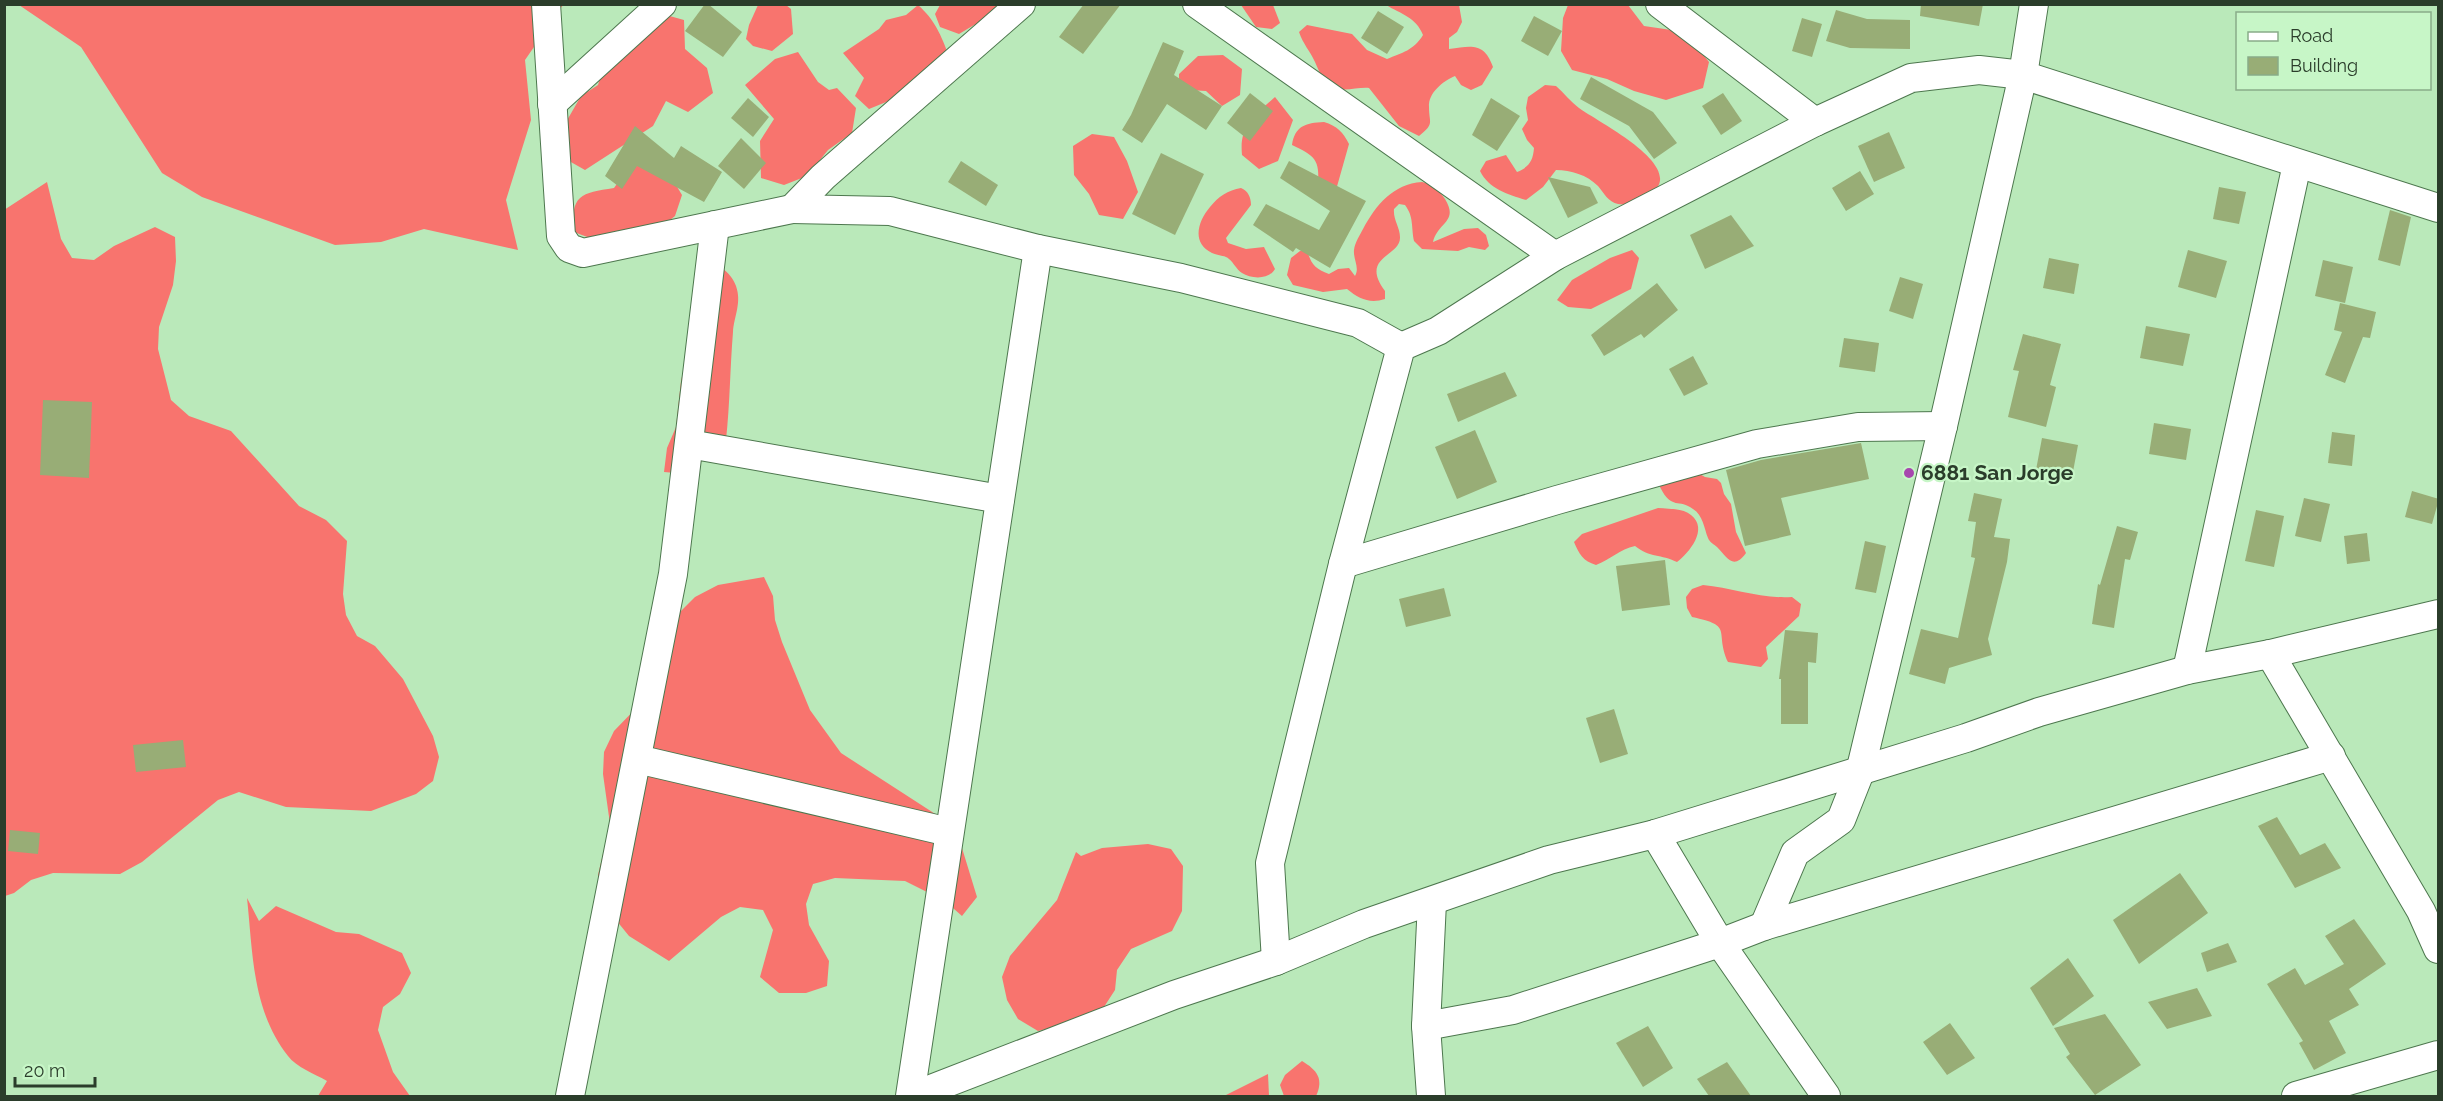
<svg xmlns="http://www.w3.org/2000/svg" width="2443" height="1101" font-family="Raleway,sans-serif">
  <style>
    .forest { fill: #f8746e }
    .building { fill: #98ad76 }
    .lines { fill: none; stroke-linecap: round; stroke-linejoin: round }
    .minor-casing { stroke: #4d774e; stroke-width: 30 }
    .minor { stroke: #fff; stroke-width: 28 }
    .poi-dot { fill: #a747ae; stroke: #c7f6c7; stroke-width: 2 }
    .labels { text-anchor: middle; stroke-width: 4.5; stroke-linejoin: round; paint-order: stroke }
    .poi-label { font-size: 21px; font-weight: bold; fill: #2b3d2b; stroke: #c7f6c7; text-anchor: start }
  </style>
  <rect width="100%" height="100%" fill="#bae9ba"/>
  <g class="forest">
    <path d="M19,5H563L525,60L531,120L506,200L518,250L424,229L381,242L335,245L202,197L162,173L81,47Z"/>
    <path d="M758,5H786L791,9L793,34L772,51L753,46L746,39L749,25Z"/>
    <path d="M918,5C935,20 941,35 949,56L891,100L869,109L855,96L864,78L843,53L879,29L886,20L906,15Z"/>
    <path d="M940,5H1011L991,21L974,25L959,34L940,27L935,14Z"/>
    <path d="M1241,5H1273L1280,23L1272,29L1256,27Z"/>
    <path d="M1386,5H1459L1462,22L1457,32L1449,38V49C1472,46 1484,42 1493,67L1482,85L1471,90L1461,85L1455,76C1443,81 1428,93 1429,107C1429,124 1435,123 1419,136L1399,126L1369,88C1358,87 1345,92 1335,88C1322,82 1320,73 1315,62C1310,51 1303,44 1299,32L1307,25L1352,34L1367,50L1387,59C1402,53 1414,50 1423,35C1416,17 1401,14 1386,5Z"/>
    <path d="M1568,5H1628L1644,26L1685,32L1709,62L1703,88L1666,100L1634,91L1607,79L1572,70L1561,51L1563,18Z"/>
    <path d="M666,15L684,20L685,49L707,68L713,93L688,112L666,101L653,126L585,170L562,157V129L581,96L598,85L603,68Z"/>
    <path d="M798,52L818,82L829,90L837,88L856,108L852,133L828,150L807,176L784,185L761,178L760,141L774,119L745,85L775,59Z"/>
    <path d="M1223,55L1242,69L1240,95L1222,106L1206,91L1189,90L1179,83V74L1198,56Z"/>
    <path d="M1545,85L1556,86C1564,93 1571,102 1579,108C1596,121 1698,171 1645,197C1636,201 1628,206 1618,204C1608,202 1604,193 1598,186C1587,175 1571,170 1556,170L1543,187L1526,200C1507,194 1489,189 1480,171L1486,161L1506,155L1517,172C1529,167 1533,161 1534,148L1527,140L1522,129L1528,120L1526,108L1528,97Z"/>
    <path d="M1275,97L1293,120L1278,161L1259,169L1242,155C1239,125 1254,116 1275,97Z"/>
    <path d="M1324,122C1337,126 1343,132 1349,144L1336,190L1318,186C1320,159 1315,156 1292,145C1295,126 1305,123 1324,122Z"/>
    <path d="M1092,134L1114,137L1127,161L1138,192L1123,219L1099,215L1089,194L1074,175L1073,146Z"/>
    <path d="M637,156L664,165L682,195L675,216L660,228L598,241L574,232C570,195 581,193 614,188Z"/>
    <path d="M47,182L61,239L72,258L94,260L114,246L155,227L175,237L176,261L173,285L159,327L158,349L171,400L189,416L231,431L299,506L326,520L347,541L343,594L346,615L357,636L375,646L403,679L433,736L439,757L433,781L416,794L371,811L286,807L239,792L218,800L142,862L120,874L53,873L31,880L14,893L5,896L4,210Z"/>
    <path d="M1422,182C1432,184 1439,190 1445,199C1459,222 1438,222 1433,242L1464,229L1478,228L1486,235L1489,246L1485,250L1469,247L1458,251L1422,249L1414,241C1411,226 1414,217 1405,205L1399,204L1394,209C1393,220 1400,227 1400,237C1401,257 1359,256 1385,291V299C1370,304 1359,299 1347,289L1323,292L1293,285L1287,275L1291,258L1300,251L1307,250C1311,264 1315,269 1329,274L1338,269L1349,268L1355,276C1360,268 1353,259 1354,250C1355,242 1360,235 1363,229C1376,205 1393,184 1422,182Z"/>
    <path d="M1241,188C1248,191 1251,197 1251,205L1226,238L1228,243L1246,249L1264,247L1275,269C1269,280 1251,279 1242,273C1236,269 1234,263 1229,259C1225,255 1218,256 1212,253C1191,243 1198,221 1210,207C1218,197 1228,190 1241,188Z"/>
    <path d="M1632,250L1639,258L1631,289L1591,309L1568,307L1557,300L1572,280L1610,258Z"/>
    <path d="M702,256C715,263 731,271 736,286C742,303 734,316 733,332C730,368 730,404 726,440L687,474L664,472L667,448L676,427L681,381L697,311Z"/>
    <path d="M1689,468L1705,477L1717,479L1721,483L1724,494L1731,504L1736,532L1746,553C1733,571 1727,557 1717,547C1714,544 1710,543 1708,538C1704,528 1703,515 1693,509C1679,498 1672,511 1660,487L1661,482Z"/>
    <path d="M1658,508C1668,509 1683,508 1691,515C1709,529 1689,553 1677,562C1661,554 1650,558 1635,546C1620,549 1610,560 1596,565C1583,561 1579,554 1574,542L1582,534Z"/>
    <path d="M764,577L773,596L775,620L782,642L810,710L841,753L943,819L958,835L977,897L962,916L945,901L905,881L835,878L813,884L806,904L809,925L829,961L827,986L806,993H779L760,977L773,930L763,910L740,907L721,917L669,961L629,936L599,899L598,875L610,824L603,774L604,752L614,731L644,700L679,613L695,597L718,585Z"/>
    <path d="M1703,585C1733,588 1761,599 1792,597L1801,604L1799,616L1766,647L1768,659L1761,667L1728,662C1714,631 1735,626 1692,617L1687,608L1686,597L1692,589Z"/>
    <path d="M1148,844L1171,849L1183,866L1182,911L1172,931L1131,949L1117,970L1115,990L1102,1010L1082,1020L1038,1031L1018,1019L1007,1000L1002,977L1010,956L1057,900L1076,852L1081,856L1102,848Z"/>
    <path d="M247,898L259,921L276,906L336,932L359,934L402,953L411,973L400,994L383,1007L378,1030L393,1072L410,1096H318L327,1081C315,1074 296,1067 288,1056C252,1010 253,954 247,898Z"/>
    <path d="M1302,1061C1317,1070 1324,1079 1316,1096H1284L1280,1085L1285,1075Z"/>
    <path d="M1268,1074L1269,1096H1224Z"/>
  </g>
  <g class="building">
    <path d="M705,4H708L742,32L723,57L685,31Z"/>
    <path d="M1084,4H1121L1083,54L1059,37Z"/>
    <path d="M1921,4H1983L1979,26L1920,16Z"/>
    <path d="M1836,10L1867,19L1910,20V49L1850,48L1826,41Z"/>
    <path d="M1378,11L1404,27L1387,54L1361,38Z"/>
    <path d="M1534,16L1562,31L1548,56L1521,41Z"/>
    <path d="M1802,18L1822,24L1812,57L1792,51Z"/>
    <path d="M1163,42L1184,51L1174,75L1222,106L1206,130L1167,104L1142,143L1122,130L1131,115Z"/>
    <path d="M1591,77L1653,112L1677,143L1654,159L1629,126L1580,99Z"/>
    <path d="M1250,93L1273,111L1250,141L1227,123Z"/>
    <path d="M1723,93L1742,121L1721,135L1702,106Z"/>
    <path d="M748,98L769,117L753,137L731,118Z"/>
    <path d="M1491,98L1520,116L1497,151L1472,135Z"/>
    <path d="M635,126L674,158L681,146L722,172L704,202L637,166L622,189L605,176Z"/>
    <path d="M1889,132L1905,168L1874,182L1858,146Z"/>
    <path d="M741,138L766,163L744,189L718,166Z"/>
    <path d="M1161,153L1204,174L1175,235L1132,214Z"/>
    <path d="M961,161L998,185L986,206L948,182Z"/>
    <path d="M1289,161L1366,201L1330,268L1296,248L1293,252L1253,225L1266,204L1319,230L1330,211L1280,178Z"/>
    <path d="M1860,171L1874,194L1846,211L1832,188Z"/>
    <path d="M1548,177L1590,187L1598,203L1568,218Z"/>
    <path d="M2219,187L2246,192L2239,224L2213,219Z"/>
    <path d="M2390,210L2411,217L2400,266L2378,260Z"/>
    <path d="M1731,215L1754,246L1705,269L1690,235Z"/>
    <path d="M2188,250L2227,261L2216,298L2178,287Z"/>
    <path d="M2049,258L2079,264L2074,294L2043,288Z"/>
    <path d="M2323,260L2353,267L2345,303L2315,296Z"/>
    <path d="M1900,277L1923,284L1913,319L1889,311Z"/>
    <path d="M1657,283L1678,310L1644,338L1641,334L1604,356L1591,335Z"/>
    <path d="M2340,303L2376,312L2370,338L2363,337L2345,383L2325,375L2342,332L2334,330Z"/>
    <path d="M2146,326L2190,334L2183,366L2140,358Z"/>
    <path d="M2023,334L2061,344L2050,385L2056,387L2046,427L2008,417L2019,371L2013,370Z"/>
    <path d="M1844,338L1879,343L1875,372L1839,367Z"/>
    <path d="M1693,356L1708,384L1684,396L1669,369Z"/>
    <path d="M1505,372L1517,396L1458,422L1447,394Z"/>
    <path d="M43,400L92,402L89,478L40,475Z"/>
    <path d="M2154,423L2191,429L2186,460L2149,454Z"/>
    <path d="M1475,430L1497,482L1457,499L1435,447Z"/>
    <path d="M2332,432L2355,435L2352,466L2328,463Z"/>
    <path d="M2042,438L2078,445L2072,477L2036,470Z"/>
    <path d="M1861,443L1869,479L1781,498L1791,535L1745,546L1726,470L1761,460Z"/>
    <path d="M2412,491L2439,499L2432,524L2405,517Z"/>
    <path d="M1974,493L2002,499L1994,537L2010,539L2007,562L1988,639L1992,655L1949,668L1945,684L1909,674L1921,629L1958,638L1975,558L1971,557L1976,522L1968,521Z"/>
    <path d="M2304,498L2330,504L2321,542L2295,536Z"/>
    <path d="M2256,510L2284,516L2274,567L2245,561Z"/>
    <path d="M2117,526L2138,532L2130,560L2125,559L2114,628L2092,624L2098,584L2100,585Z"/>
    <path d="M2367,533L2370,561L2347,564L2344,536Z"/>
    <path d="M1865,541L1886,546L1876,593L1855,589Z"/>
    <path d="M1665,560L1670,605L1622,611L1616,566Z"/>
    <path d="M1444,588L1451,616L1406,627L1399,599Z"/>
    <path d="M1785,630L1818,633L1816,663L1808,662V724H1781V679H1779Z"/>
    <path d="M1614,709L1628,754L1600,763L1586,718Z"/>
    <path d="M183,740L186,767L136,772L133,745Z"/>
    <path d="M2277,817L2300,855L2325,843L2341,868L2295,888L2258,826Z"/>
    <path d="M10,830L40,833L38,854L8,851Z"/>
    <path d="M2180,873L2208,913L2139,964L2113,920Z"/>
    <path d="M2354,919L2386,964L2349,989L2359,1005L2329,1021L2346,1053L2314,1070L2299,1043L2303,1041L2267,984L2295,968L2305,985L2344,964L2325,936Z"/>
    <path d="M2228,943L2237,962L2207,972L2201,953Z"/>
    <path d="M2068,958L2094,996L2053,1026L2030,988Z"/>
    <path d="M2197,988L2212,1016L2167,1029L2148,1002Z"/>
    <path d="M2105,1014L2141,1065L2095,1095L2066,1057L2070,1054L2054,1028Z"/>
    <path d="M1950,1023L1975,1058L1947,1075L1923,1042Z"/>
    <path d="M1648,1026L1673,1068L1643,1087L1616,1043Z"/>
    <path d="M1727,1062L1751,1096H1709L1697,1079Z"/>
  </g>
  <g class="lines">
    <defs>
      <g id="minor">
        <path d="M546,4L561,236L569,248L583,253L792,209"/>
        <path d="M1021,4L823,177L792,209L890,211L1038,249L1181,278L1358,323L1401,347"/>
        <path d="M1197,4L1555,256"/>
        <path d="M1660,4L1815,122"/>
        <path d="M552,104L662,4"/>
        <path d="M689,444L1000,499"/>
        <path d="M1343,564L1557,500L1757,444L1858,427L1943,426"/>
        <path d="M2270,654L2421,911L2438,949"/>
        <path d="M2187,670L2297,164"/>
        <path d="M637,759L949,832"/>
        <path d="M1655,834L1720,943L1826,1096"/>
        <path d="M1764,926L1795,853L1841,820L1860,772L1943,426L2023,75L2034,4"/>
        <path d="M1276,961L1270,863L1343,564L1401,347L1438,331L1555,256L1815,122L1911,78L1979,70L2023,75L2438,208"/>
        <path d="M1426,1026L1513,1010L1720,943L1764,926L2331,756"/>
        <path d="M570,1096L673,574L715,225"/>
        <path d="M910,1096L1038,249"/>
        <path d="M913,1096L1174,995L1276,961L1364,924L1549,860L1655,834L1966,738L2039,712L2187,670L2270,654L2438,614"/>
        <path d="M1431,1096L1426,1026L1432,902"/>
        <path d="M2296,1096L2438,1055"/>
      </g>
    </defs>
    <use href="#minor" class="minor-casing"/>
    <use href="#minor" class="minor"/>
  </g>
  <circle class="poi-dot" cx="1909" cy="473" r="6"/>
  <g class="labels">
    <g class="poi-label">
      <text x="1921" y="480">6881 San Jorge</text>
    </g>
  </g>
  <rect width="2443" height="1101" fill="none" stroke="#2b3d2b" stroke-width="12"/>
  <rect x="2236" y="12" width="195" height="78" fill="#c7f6c7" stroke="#89ac89" stroke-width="1.5"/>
  <rect x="2248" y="32" width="30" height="9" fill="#ffffff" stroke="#89ac89" stroke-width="1.5"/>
  <text x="2290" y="42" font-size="18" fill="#2b3d2b">Road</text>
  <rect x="2248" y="57" width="30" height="18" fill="#98ad76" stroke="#89ac89" stroke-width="1.5"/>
  <text x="2290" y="72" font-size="18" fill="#2b3d2b">Building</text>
  <path d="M15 1077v9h80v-9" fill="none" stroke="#2b3d2b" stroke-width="3"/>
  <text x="24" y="1077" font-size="18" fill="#2b3d2b" stroke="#c7f6c7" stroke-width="4.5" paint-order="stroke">20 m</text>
</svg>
